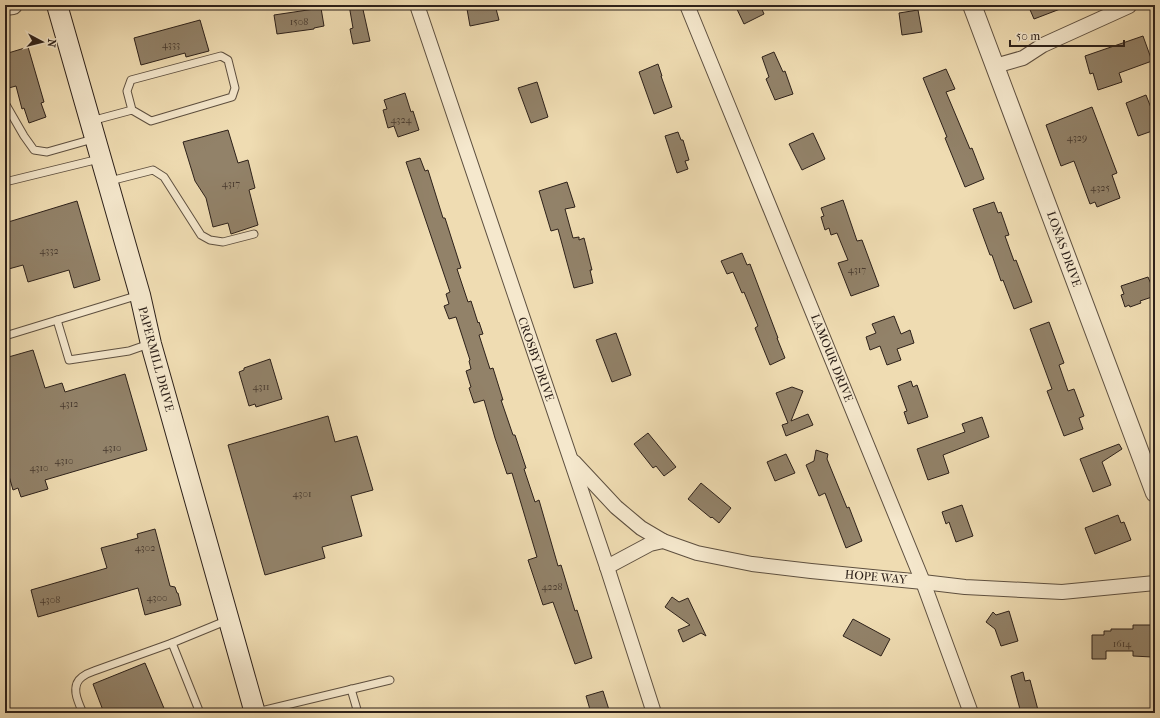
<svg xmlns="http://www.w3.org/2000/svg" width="1160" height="718" font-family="'IM FELL French Canon',serif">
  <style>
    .building { fill: #928269; stroke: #2d211a }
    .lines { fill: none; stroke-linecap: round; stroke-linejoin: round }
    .service-casing { stroke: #5e5040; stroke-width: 9 }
    .minor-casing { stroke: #5e5040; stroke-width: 16 }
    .tertiary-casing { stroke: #5e5040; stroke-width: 20 }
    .secondary-casing { stroke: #2d211a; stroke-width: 22 }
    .service { stroke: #f5e8cd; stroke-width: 7 }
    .minor { stroke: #f5e8cd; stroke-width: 14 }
    .tertiary { stroke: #f5e8cd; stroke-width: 18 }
    .secondary { stroke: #f5e8cd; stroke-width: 20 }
    .labels { text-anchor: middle; stroke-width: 3; stroke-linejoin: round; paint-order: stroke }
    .number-label { font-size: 10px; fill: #46392e }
    .street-label { font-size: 12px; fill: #2d211a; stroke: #f5e8cd }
  </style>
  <rect width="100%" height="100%" fill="#efdcb2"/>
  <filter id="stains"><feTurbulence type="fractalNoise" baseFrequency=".005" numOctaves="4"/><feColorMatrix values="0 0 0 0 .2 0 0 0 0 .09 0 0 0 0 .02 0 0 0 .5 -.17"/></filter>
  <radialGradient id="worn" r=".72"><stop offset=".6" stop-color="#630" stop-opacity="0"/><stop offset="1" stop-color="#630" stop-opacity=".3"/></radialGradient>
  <g class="building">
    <path d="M349,5H362L370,41L353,44L350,29L353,28Z"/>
    <path d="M486,5H495L499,20L470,26L467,9Z"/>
    <path d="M735,5H760L764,14L744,24Z"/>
    <path d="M1028,5H1068V6L1034,19Z"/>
    <path d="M321,8L324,26L314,28V29L277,34L274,15Z"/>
    <path d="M918,10L922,32L902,35L899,13Z"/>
    <path d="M200,20L209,51L186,57L185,53L141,65L134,38Z"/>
    <path d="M1143,36L1152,61L1119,73L1122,82L1098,90L1093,73L1090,74L1085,56Z"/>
    <path d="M28,47L44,102L41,103L46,117L29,123L24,108L22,109L16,86L5,89V54Z"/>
    <path d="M774,52L783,72L785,71L793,94L775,100L766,79L769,77L762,57Z"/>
    <path d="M658,64L662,76H661L672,107L654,114L639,72Z"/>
    <path d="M946,69L955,89L946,92L970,149L972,148L984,179L965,187L945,138L947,137L923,78Z"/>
    <path d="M537,82L548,117L531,123L518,88Z"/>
    <path d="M405,93L411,112L413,111L419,130L398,137L394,126L388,128L383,110L387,109L384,100Z"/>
    <path d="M1146,95L1155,118V130L1138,136L1126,103Z"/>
    <path d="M1092,107L1117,173L1112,175L1120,198L1097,207L1095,202L1090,204L1074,161L1061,166L1046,125Z"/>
    <path d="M228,130L238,163L248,160L255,188L249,190L258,225L231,234L228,223L213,227L206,198L195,181L183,142Z"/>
    <path d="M678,132L681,140H683L689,160L685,161L688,169L677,173L665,136Z"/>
    <path d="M813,133L825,159L802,170L789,144Z"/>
    <path d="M420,158L425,171L428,170L443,218H445L461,268L457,269L468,302L471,301L478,323L479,322L483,334L479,335L490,369L493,368L503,400H501L513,435H515L526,468L524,469L535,502L539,500L558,566L561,565L575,611L577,610L592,658L575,664L553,602L543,605L528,560L537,557L512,473L507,474L495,438L484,400L474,403L469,388L471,387L466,371L471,369L469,361L470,360L456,317L449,319L444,306L449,304L446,294L450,292L406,162Z"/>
    <path d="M567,182L575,207L565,209L573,238L579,237V240L584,238L592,270H590L593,283L574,288L558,229L551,231L539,191Z"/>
    <path d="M843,200L857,241L862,240L879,286L851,296L838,263L848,260L837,233L831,235L829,228L825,230L821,217L824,216L821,208Z"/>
    <path d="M77,201L100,280L74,288L69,270L28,282L23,265L5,270V223Z"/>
    <path d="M994,202L998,213L1001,212L1009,235L1005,236L1014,261L1016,260L1032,302L1014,309L1003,280L1001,281L992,255H990L973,209Z"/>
    <path d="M742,253L747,265L750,264L778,338H777L785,358L770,365L755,328L758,326L744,292L742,293L733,272L727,274L721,261Z"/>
    <path d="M1148,277L1151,284L1155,283V296L1140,301L1141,303L1130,307L1129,305L1125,307L1121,295L1124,294L1121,286Z"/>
    <path d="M894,316L901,334L910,330L914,343L897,349L901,360L887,365L880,346L870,350L866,337L876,333L872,324Z"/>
    <path d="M1049,322L1064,363L1059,365L1068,391L1074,389L1084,416L1079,418L1083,429L1064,436L1047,391L1052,389L1030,329Z"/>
    <path d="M616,333L631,375L612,382L596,340Z"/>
    <path d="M33,350L45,388L62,383L65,392L125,374L147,450L45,480L48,489L21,497L18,488L13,490L5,462V358Z"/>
    <path d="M270,359L282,399L256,407L255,404L249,406L239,372L244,370V368Z"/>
    <path d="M911,381L913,387L917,385L928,417L908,424L904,412L907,411L898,386Z"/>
    <path d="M792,387L803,391L791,421L808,414L813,425L786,436L782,425L788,423L776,393Z"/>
    <path d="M328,416L335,442L357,436L373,490L351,496L362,536L322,547L325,558L265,575L228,445Z"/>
    <path d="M982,417L989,437L943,455L949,473L928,480L917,449L965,432L962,424Z"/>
    <path d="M648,433L676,467L664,476L656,466L653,468L634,444Z"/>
    <path d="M1119,444L1122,449L1102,462L1111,485L1093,492L1080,459Z"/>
    <path d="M816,450L828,454L827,459L847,508L849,507L862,541L846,548L825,493L819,496L806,465L814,461Z"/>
    <path d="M786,454L795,473L775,481L767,462Z"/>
    <path d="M701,483L731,508L719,523L712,517L711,518L688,499Z"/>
    <path d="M962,505L973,536L956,542L949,522L946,524L942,512Z"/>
    <path d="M1118,515L1121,523L1124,522L1131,540L1095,554L1085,528Z"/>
    <path d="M155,529L170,586L175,587L177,593H178L181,605L145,615L138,588L38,617L31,590L107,568L101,548L138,538L137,534Z"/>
    <path d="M672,597L679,602L688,598L706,636L701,633L683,642L678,630L690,625L665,607Z"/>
    <path d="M1009,611L1018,641L1001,646L995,629L986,622L993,612L996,615Z"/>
    <path d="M853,619L890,639L881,656L843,636Z"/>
    <path d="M1133,625H1153L1152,657L1133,656V651H1106V659H1092V635H1104V631H1111V629H1133Z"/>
    <path d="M145,663L166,713H104L93,684Z"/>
    <path d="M1023,672L1025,681L1030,680L1038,710L1028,713H1021L1011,676Z"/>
    <path d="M603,691L610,713H591L586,696Z"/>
  </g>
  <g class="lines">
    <defs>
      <g id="service">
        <path d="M5,103L24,136L34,150L47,152L93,139"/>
        <path d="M91,121L132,110L151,121L232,97L235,88L228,60L221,56L131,80L127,91L132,110"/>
        <path d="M110,181L153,170L164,177L201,235L210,240L223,242L254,234"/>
        <path d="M5,182L99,159"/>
        <path d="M57,320L69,360L129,351L149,344"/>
        <path d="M5,336L139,295"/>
        <path d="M351,689L358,713"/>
        <path d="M257,712L390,680"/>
        <path d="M83,713C78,702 70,686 82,677C86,674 91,672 94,671L172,643"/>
        <path d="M200,713L172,643L228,620"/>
      </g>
      <g id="minor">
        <path d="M417,5L607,567L654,713"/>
        <path d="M687,5L923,582L971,713"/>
        <path d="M995,66L1023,58L1043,45L1129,6V5"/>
        <path d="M574,462L616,507L641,528L663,541"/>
        <path d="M607,567L650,544L663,541L697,553L752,564L811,571L923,582L965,587L1062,592L1155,583"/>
      </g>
      <g id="tertiary">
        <path d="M972,5L1155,493"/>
        <path d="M5,6L13,5"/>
      </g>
      <path id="secondary" d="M57,5L140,295L151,344L255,713"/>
    </defs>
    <use href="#service" class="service-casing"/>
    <use href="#minor" class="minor-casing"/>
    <use href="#tertiary" class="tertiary-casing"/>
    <use href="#secondary" class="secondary-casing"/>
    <use href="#service" class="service"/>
    <use href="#minor" class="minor"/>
    <use href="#tertiary" class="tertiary"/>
    <use href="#secondary" class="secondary"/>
  </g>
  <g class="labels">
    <g class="number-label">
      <text x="299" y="25">1508</text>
      <text x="171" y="48">4333</text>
      <text x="401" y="123">4324</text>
      <text x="1077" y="141">4329</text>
      <text x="231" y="187">4317</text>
      <text x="1100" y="191">4325</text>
      <text x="49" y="254">4332</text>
      <text x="857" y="273">4317</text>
      <text x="261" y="390">4311</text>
      <text x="69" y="407">4312</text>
      <text x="112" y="451">4310</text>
      <text x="64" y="464">4310</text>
      <text x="39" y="471">4310</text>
      <text x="302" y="497">4301</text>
      <text x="145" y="551">4302</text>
      <text x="552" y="590">4228</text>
      <text x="157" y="601">4300</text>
      <text x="50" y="603">4308</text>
      <text x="1122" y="647">1614</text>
    </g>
    <g class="street-label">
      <text transform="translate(1064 249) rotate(70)" y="4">LONAS DRIVE</text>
      <text transform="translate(832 358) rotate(68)" y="4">LAMOUR DRIVE</text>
      <text transform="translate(156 359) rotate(75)" y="4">PAPERMILL DRIVE</text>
      <text transform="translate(536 359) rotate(71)" y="4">CROSBY DRIVE</text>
      <text transform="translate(876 577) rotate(5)" y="4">HOPE WAY</text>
    </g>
  </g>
  <rect width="1160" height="718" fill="none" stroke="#efdcb2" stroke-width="20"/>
  <rect x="6" y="6" width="1148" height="706" fill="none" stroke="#2d211a" stroke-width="2"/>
  <rect x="10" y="10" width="1140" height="698" fill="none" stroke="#2d211a"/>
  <g transform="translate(42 42) rotate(97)" stroke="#f5e8cd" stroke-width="3" paint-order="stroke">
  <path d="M0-3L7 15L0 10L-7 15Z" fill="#2d211a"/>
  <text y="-6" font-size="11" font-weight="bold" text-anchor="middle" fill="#2d211a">N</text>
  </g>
  <path d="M1010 40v6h114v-6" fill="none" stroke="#2d211a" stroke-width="2"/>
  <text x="1016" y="40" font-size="12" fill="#2d211a" stroke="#f5e8cd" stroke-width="3" paint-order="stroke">50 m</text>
  <rect width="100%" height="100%" filter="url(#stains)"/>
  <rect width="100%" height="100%" fill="url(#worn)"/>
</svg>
